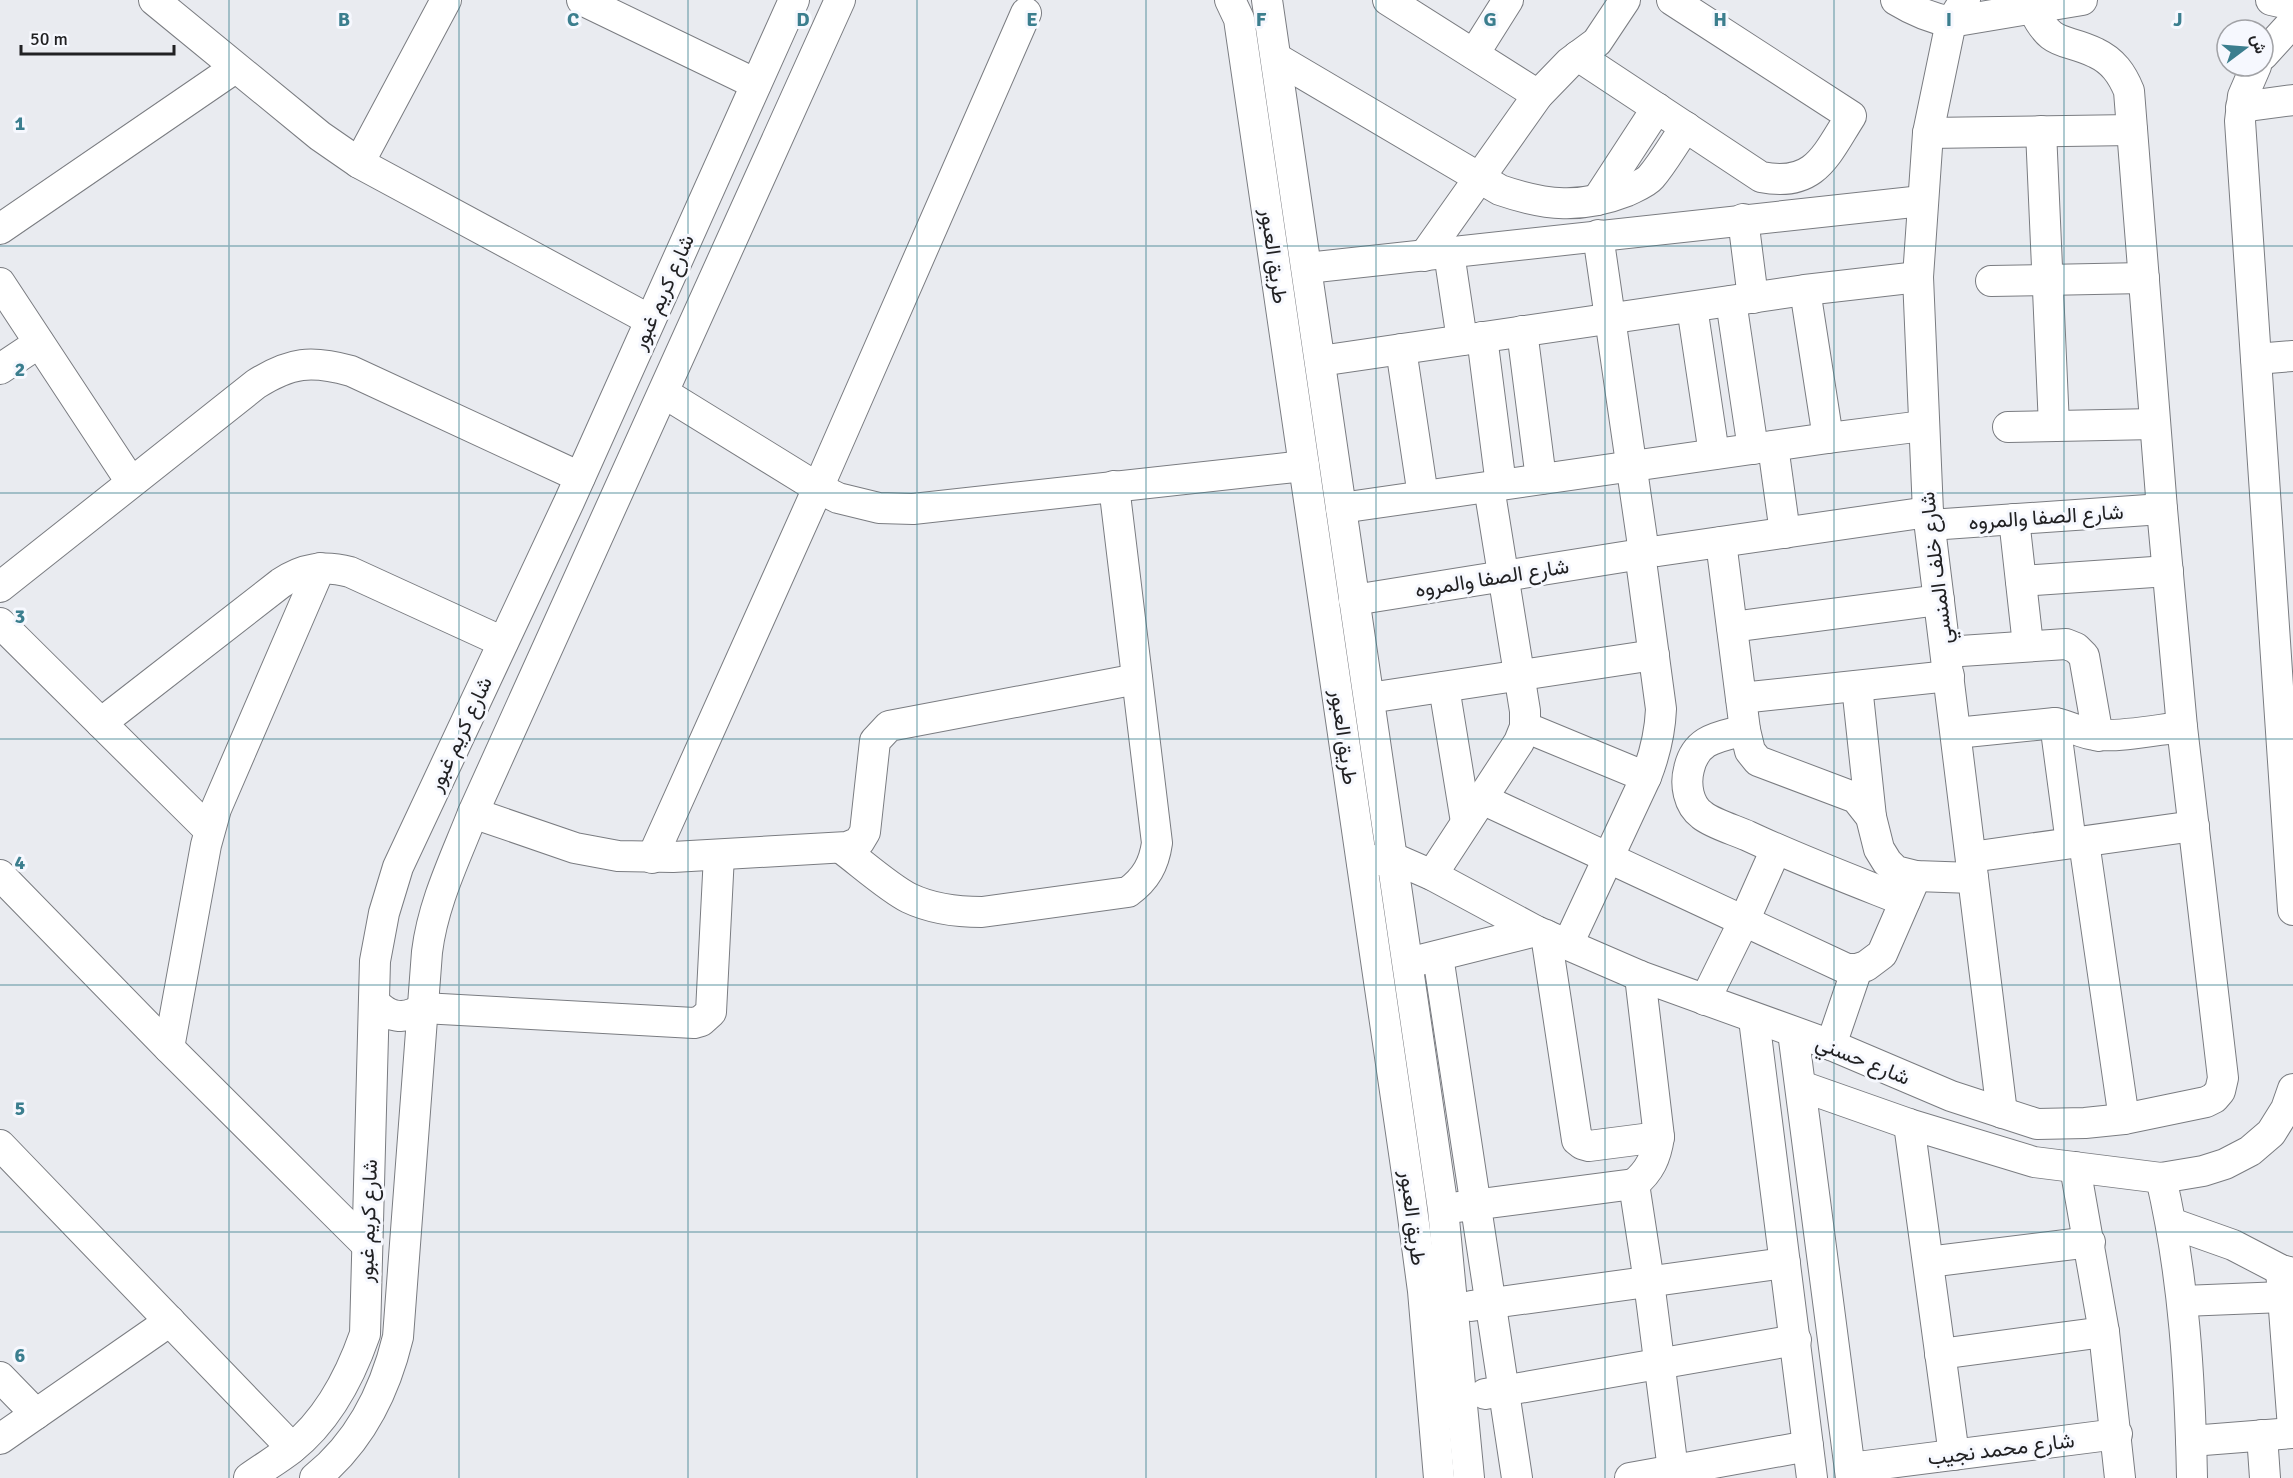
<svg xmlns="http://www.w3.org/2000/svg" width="2293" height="1478" font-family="Signika,Vazirmatn,sans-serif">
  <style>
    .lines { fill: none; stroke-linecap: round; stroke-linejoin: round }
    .minor-casing { stroke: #7a7c81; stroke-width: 32 }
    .minor { stroke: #fff; stroke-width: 30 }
    .grid { fill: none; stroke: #3b7e8e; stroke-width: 1.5; stroke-opacity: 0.55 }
    .labels { text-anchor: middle; stroke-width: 6; stroke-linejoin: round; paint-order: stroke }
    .street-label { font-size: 21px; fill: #212123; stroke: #f6f8fe }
    .grid-label { font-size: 20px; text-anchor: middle; font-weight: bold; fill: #3b7e8e; stroke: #f6f8fe; stroke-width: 6; stroke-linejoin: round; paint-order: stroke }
  </style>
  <rect width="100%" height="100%" fill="#e9ebf0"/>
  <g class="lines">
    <defs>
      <g id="minor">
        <path d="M154,0L320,136L359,163L650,320"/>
        <path d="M582,0L756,84"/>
        <path d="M1230,0L1239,19L1410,1194L1423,1291L1439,1478"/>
        <path d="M1267,0L1443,1209L1469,1478"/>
        <path d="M1388,0L1538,95"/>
        <path d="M1896,0C1914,11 1930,18 1951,22L2082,0"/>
        <path d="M1965,0L1951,22L1928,133L1918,277L1928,512L2002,1113"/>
        <path d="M2271,0L2293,5"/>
        <path d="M1474,54L1508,0"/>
        <path d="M2263,55L2293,22"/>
        <path d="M1578,56L1761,177C1815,188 1826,155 1851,116L1672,0"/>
        <path d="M1276,58L1500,190C1546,206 1581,209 1627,191C1635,187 1646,183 1651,177C1664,162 1674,143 1686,127"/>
        <path d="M2256,66L2243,96L2240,121L2293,910"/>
        <path d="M2241,107L2293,100"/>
        <path d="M2041,131L2054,426"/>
        <path d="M1928,133L2132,130"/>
        <path d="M359,163L446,0"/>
        <path d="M1597,200L1657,108"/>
        <path d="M1743,219L1753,298"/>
        <path d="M0,229L235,68"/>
        <path d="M1598,235L1642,539"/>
        <path d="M1449,253L1462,340"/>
        <path d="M1424,256L1538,95L1570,62L1597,42L1625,0"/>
        <path d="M1307,268L1922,201"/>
        <path d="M1991,281L2144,278"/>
        <path d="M0,283L131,482"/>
        <path d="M1805,290L1828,438"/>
        <path d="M1731,301L1753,449"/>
        <path d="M1692,307L1714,454"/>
        <path d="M1522,331L1541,479"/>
        <path d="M1482,337L1501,485"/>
        <path d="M1401,349L1423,496"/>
        <path d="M2256,359L2293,356"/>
        <path d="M1320,361L1805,290L1918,277"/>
        <path d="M0,369L39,343"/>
        <path d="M664,393L818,488L838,498L879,508L913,509L1304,466"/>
        <path d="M2008,427L2155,424"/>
        <path d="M1773,446L1785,533"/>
        <path d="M1341,508L1828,438L1923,426"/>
        <path d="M2014,519L2028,645"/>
        <path d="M1930,525L2162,509"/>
        <path d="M1721,542L1745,730L1750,751L1758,761L1856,798L1871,817L1879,849L1887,862L1896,871L1916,876L1973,878"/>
        <path d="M1658,551L1928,512"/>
        <path d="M2021,581L2168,571"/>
        <path d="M0,587L256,384C291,362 311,360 351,371L580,477"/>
        <path d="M1354,600L1629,556"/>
        <path d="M0,623L209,830"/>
        <path d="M1732,627L1939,600"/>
        <path d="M1946,652L2066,644L2076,648L2084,656L2098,736"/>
        <path d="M1857,686L1871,817"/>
        <path d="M1444,687L1466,822"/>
        <path d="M1369,698L1654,655"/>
        <path d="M1741,698L1949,676"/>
        <path d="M101,723L281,583C303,568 324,565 350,572L503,642"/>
        <path d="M2055,723L2071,843"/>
        <path d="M1525,727L1646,777"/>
        <path d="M1745,730C1719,737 1696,738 1689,769C1685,784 1688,805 1702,815C1713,824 1735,830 1748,836C1799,860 1852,880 1905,901"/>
        <path d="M1956,733L2055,723C2069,725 2081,734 2096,735C2121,737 2156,730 2182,727"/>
        <path d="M1482,799L1847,969H1857L1866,966L1882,954L1916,876"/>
        <path d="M473,813L575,848L618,856L673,857L847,847L859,842L865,832L875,741L889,726L1137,679"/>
        <path d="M2084,842L2124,1119"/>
        <path d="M841,848C860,862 889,888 909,898C932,909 957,912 982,912L1128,892C1146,879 1154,864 1157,843L1114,486"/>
        <path d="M1971,857L2194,826"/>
        <path d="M652,858L818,488L1026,13"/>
        <path d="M1362,862L1393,858L1432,875L1536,931L1640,976L1831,1045L1951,1096L2037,1124L2085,1123L2124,1119L2206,1102L2214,1098L2220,1091L2223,1078L2182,727L2162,509L2129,91C2122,74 2113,61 2096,53C2064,37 2052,49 2033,9L2038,0"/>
        <path d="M0,875L169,1048L367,1245"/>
        <path d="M1432,875L1519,742L1525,727V711L1489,487"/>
        <path d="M1546,935L1577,1140L1582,1144L1589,1146L1659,1137"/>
        <path d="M1568,944L1646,777C1655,754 1660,733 1661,709L1642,568"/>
        <path d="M1438,956L1517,1478"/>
        <path d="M1420,960L1536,931"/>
        <path d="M1640,976L1659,1137C1656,1157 1650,1171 1634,1184L1649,1282L1673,1470"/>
        <path d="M1705,1000L1744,921L1776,849"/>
        <path d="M374,1001C387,1018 405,1021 423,1008L694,1023L701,1021L711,1012L719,855"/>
        <path d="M1754,1019L1812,1478"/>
        <path d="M1793,1032L1851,1478"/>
        <path d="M1831,1045L1857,969"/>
        <path d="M169,1048L206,845L216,809L320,568"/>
        <path d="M1801,1086L1909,1124L2034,1162L2161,1178L2203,1171L2225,1164L2250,1151L2271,1133L2286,1109L2293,1089"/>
        <path d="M1909,1124L1954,1455"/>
        <path d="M0,1145L292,1448"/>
        <path d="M2075,1167L2104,1332L2120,1478"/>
        <path d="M2161,1178C2184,1277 2190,1377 2192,1478"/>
        <path d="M1458,1207L1634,1184"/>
        <path d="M2171,1223L2233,1245L2281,1270L2293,1273"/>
        <path d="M1928,1262L2090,1242"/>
        <path d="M2281,1270L2293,1428"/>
        <path d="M2183,1301L2283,1297"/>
        <path d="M1471,1306L1785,1263"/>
        <path d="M1940,1354L2104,1332"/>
        <path d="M0,1377L36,1414"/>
        <path d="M1485,1394L1796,1340"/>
        <path d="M2262,1435L2265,1478"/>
        <path d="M0,1439L170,1321"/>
        <path d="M2191,1441L2293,1433"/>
        <path d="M1850,1468L2117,1434"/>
        <path d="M249,1478C263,1468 278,1459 291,1449C328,1420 350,1377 365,1334L375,961L384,913L398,867L569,502L794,0"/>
        <path d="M315,1478C360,1442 385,1391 398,1337L427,952C433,903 455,859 473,813L840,0"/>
        <path d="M1630,1478L1808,1446"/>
      </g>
    </defs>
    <use href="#minor" class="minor-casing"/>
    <use href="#minor" class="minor"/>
  </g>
  <path class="grid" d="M229,0V1478M459,0V1478M688,0V1478M917,0V1478M1146,0V1478M1376,0V1478M1605,0V1478M1834,0V1478M2064,0V1478M0,246H2293M0,493H2293M0,739H2293M0,985H2293M0,1232H2293"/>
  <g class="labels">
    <g class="street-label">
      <text transform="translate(1274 256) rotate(82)" y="7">طريق العبور</text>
      <text transform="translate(663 292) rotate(-66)" y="7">شارع كريم غبور</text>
      <text transform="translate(2046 517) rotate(-4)" y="7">شارع الصفا والمروه</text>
      <text transform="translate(1936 568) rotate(-97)" y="7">شارع خلف المنسي</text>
      <text transform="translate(1492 578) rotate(-9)" y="7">شارع الصفا والمروه</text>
      <text transform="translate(460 734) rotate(-65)" y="7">شارع كريم غبور</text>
      <text transform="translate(1344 737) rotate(82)" y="7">طريق العبور</text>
      <text transform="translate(1863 1060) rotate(22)" y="7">شارع حسني</text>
      <text transform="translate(1413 1218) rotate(83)" y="7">طريق العبور</text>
      <text transform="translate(368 1221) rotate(-88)" y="7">شارع كريم غبور</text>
      <text transform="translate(2001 1449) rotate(-7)" y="7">شارع محمد نجيب</text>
    </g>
  </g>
  <g class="grid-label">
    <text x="344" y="26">B</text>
    <text x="573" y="26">C</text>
    <text x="803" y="26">D</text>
    <text x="1032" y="26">E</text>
    <text x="1261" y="26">F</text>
    <text x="1490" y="26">G</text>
    <text x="1720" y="26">H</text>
    <text x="1949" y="26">I</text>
    <text x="2178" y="26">J</text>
    <text x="20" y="130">1</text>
    <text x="20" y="376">2</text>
    <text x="20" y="623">3</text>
    <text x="20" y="869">4</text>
    <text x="20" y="1115">5</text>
    <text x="20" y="1362">6</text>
  </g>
  <g transform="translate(2245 48) rotate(74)"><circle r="28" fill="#f6f8fe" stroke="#a1a2a6" stroke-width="1.5"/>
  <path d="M0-4.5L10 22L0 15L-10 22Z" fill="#3b7e8e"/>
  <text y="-9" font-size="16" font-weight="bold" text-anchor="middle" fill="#212123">ش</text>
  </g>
  <path d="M21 45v9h153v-9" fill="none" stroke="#212123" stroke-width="3"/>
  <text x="30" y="45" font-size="18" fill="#212123" stroke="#f6f8fe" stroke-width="4.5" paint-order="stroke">50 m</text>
</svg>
